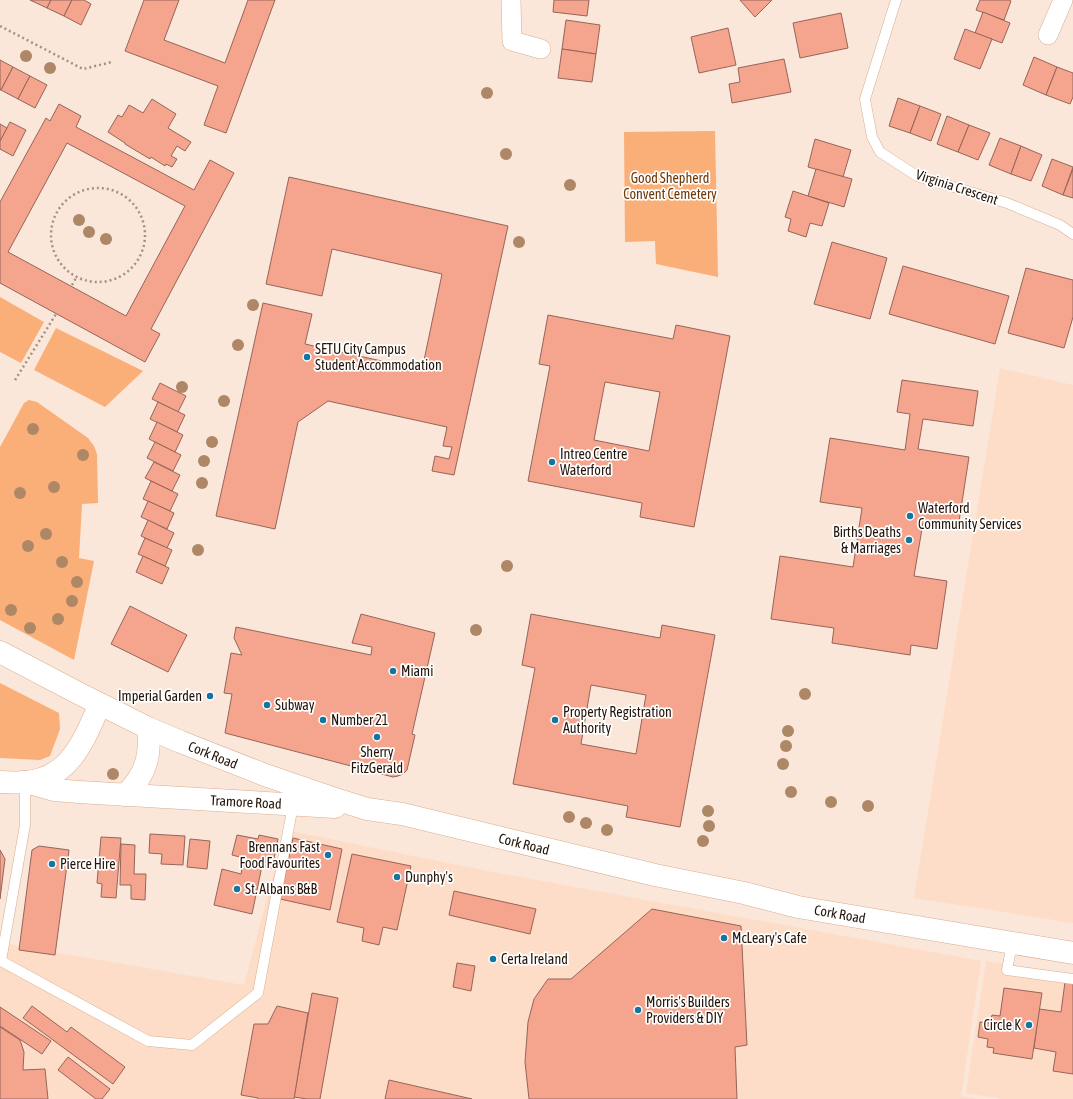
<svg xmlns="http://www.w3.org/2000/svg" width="1073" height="1099" font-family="'Asap Condensed',sans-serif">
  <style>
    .built { fill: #fdddc7 }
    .green { fill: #faae78 }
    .building { fill: #f5a48e; stroke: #966558; fill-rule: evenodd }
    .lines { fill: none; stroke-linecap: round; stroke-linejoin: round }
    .service-casing { stroke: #d9ad8e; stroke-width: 11 }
    .minor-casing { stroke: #d9ad8e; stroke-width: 20 }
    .secondary-casing { stroke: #d9ad8e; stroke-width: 23 }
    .path { stroke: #a29184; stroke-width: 2.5; stroke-dasharray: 2 3; stroke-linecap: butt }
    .service { stroke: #fff; stroke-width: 10 }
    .minor { stroke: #fff; stroke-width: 19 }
    .secondary { stroke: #fff; stroke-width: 22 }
    .tree { fill: #ad8766 }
    .poi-dot { fill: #1575a2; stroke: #fff; stroke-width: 1.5 }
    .labels { text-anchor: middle; stroke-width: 3.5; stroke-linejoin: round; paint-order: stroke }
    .park-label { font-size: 14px; fill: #6e3807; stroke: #fff }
    .street-label { font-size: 14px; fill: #231308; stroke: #fff }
    .poi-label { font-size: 14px; fill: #231308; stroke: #fff; text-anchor: start }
  </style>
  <rect width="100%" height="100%" fill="#fae7da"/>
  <g class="built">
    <path d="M1000,368L1073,385V923L914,898Z"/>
    <path d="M285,830L488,871L981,961L961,1096L977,1099H0V942L2,943L244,985Z"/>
    <path d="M986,961L1073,974V1099H1002L966,1093Z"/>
  </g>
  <g class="green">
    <path d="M715,131L718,277L656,264L655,241L625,242L624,132Z"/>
    <path d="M0,297L44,322L21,363L0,352Z"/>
    <path d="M56,328L143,371L105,407L34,370Z"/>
    <path d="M29,400L37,402L88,438L94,446L97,454L98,503L82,504L79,558L94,561L74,660L0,620V447L24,403Z"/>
    <path d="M0,683L59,713L60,729L50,756L40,760L0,758Z"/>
  </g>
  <g class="building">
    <path d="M30,0H51L47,8Z"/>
    <path d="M51,0H72L64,16L47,8Z"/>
    <path d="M72,0H84L91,4L81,25L64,16Z"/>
    <path d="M144,0H179L164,40L225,63L248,0H275L226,133L204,125L218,86L125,51Z"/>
    <path d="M554,0H589L587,16L553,12Z"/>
    <path d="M740,0H772L755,17Z"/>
    <path d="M980,0H1009L1011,1L1004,20L976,10Z"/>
    <path d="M983,12L1010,23L1002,43L975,33Z"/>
    <path d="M841,13L848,48L800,58L793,23Z"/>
    <path d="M566,20L600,25L596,54L562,49Z"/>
    <path d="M728,28L736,65L699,73L691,37Z"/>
    <path d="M965,29L992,39L980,69L954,59Z"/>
    <path d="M562,49L596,54L592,82L558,78Z"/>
    <path d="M1034,57L1057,67L1046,95L1023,85Z"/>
    <path d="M784,59L791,92L732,103L729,84L740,82L738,68Z"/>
    <path d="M0,60L13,67L1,90H0Z"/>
    <path d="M13,67L30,76L18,99L1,90Z"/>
    <path d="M1057,67L1073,73V97L1070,104L1046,95Z"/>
    <path d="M30,76L47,85L35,108L18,99Z"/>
    <path d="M898,98L920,106L910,133L889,126Z"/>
    <path d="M152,99L176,114L168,128L191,142L185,151L177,146L171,156L177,159L172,167L166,164L165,166L151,157L150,159L125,144V143L108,132L118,115L122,117L129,105L143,113Z"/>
    <path d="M59,104L81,116L76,127L194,190L210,160L234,173L151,329L160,334L145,362L0,283V202L46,118L50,121ZM67,143L185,206L126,316L8,252Z"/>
    <path d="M920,106L941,114L931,141L910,133Z"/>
    <path d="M947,116L969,125L958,152L937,144Z"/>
    <path d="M10,122L26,130L13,156L0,149V141Z"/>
    <path d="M0,124L7,128L0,141Z"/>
    <path d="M969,125L990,133L978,160L958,152Z"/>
    <path d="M1000,138L1021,146L1011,174L989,165Z"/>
    <path d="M815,139L851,150L843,177L808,167Z"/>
    <path d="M1021,146L1042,155L1031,181L1011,174Z"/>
    <path d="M1052,159L1073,167L1063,195L1042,186Z"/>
    <path d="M816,169L852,179L844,207L808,196Z"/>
    <path d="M1073,169V198L1063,195Z"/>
    <path d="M289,177L508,226L454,475L432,471L435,456L449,459L452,447L443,446L447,427L328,401L298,422L275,529L216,516L263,303L312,314L305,344L422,370L442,274L332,249L322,296L266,284Z"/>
    <path d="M793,191L829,203L822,226L810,223L806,237L788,231L791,219L785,217Z"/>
    <path d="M832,242L887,258L870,319L814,304Z"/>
    <path d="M903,266L1009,296L995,344L889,314Z"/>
    <path d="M1026,268L1073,280V317L1064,348L1008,333Z"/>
    <path d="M548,315L673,339L676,325L730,336L694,527L640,517L642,503L528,481L550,366L539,364ZM605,382L660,392L649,451L594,440Z"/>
    <path d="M902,380L978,391L973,426L923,419L918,449L969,457L958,528L923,523L914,576L947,581L937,649L911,645L910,655L832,643L834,628L771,619L780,556L853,567L862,508L820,502L830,438L905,450L910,414L897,412Z"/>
    <path d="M160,383L186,396L178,412L152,399Z"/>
    <path d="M158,402L185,415L177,432L150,419Z"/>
    <path d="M157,422L183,435L175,452L149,439Z"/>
    <path d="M155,442L181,455L173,471L147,458Z"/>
    <path d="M154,462L180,475L172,491L145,478Z"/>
    <path d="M151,481L178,494L170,511L143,499Z"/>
    <path d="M148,501L174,513L167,529L141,517Z"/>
    <path d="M148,520L174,533L167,548L141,536Z"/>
    <path d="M145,538L172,550L165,566L138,554Z"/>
    <path d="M143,556L169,568L162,584L136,572Z"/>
    <path d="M130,606L187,635L168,672L111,644Z"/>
    <path d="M361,614L435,633L412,734L415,735L407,770L403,774L398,776L393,777L225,733L232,694L224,693L231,653L242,655L234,638L236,627L371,655L372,647L352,643Z"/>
    <path d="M531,614L660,638L662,625L715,635L680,827L626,817L628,806L513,784L535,668L522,665ZM591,685L646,695L636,754L581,744Z"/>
    <path d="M150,834L185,836L183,865L161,864L162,854L149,853Z"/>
    <path d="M237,835L258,839L259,835L278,839L272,868L262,866L252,914L214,905L222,869L241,874L244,858L232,855Z"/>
    <path d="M101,837L121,838L116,898L101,897L102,884L97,883Z"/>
    <path d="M293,838L342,849L330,910L280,899Z"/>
    <path d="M190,839L210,841L207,869L187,867Z"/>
    <path d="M121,844L135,845L134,874H146L145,900L131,899V885H120Z"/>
    <path d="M39,846L69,850L55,955L19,950L32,850Z"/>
    <path d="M0,850L5,859L0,899Z"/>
    <path d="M352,854L411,866L397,930L383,927L379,945L362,941L364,928L337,922Z"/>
    <path d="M454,891L536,909L530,934L449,915Z"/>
    <path d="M652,909L741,926L747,1045L735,1047L737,1099H529L525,1062L528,1022L534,999L548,979H571Z"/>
    <path d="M457,963L475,966L471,991L453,987Z"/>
    <path d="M1065,982L1073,983V1074L1053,1071L1056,1052L1034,1048L1039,1009L1061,1012Z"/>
    <path d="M1004,988L1042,993L1032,1059L993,1053L994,1048L987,1047L988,1039L978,1037L980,1022L990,1023L992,1015L1000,1016Z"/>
    <path d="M312,993L338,998L320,1099H307L294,1097Z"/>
    <path d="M32,1006L67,1032L71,1027L125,1067L113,1084L23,1018Z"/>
    <path d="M277,1006L308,1013L294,1099H258V1098L241,1095L254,1024H268Z"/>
    <path d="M0,1007L51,1041L42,1054L0,1026Z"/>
    <path d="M0,1027L20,1040L24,1052L23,1070L45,1069L48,1099H0Z"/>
    <path d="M68,1057L110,1089L102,1099H96L58,1070Z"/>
    <path d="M389,1080L472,1099H385Z"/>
  </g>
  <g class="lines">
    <defs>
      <g id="service">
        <path d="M896,0L865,99L872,137L880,152L917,176L1007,203L1060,225L1073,234"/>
        <path d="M25,782V825L1,961L148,1041L192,1045L258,993L293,805"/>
        <path d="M1012,944L1007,970L1073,979"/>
      </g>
      <g id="minor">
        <path d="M511,0L512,41L541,49"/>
        <path d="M1048,35L1063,0"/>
      </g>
      <g id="secondary">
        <path d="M0,652L78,693L148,728L181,742L265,775L332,798L367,809L402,814L655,875L744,893L798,907L1073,953"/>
        <path d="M0,782C8,782 17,783 25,782C70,779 84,740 100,704"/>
        <path d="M25,782L54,790L79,792L335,807"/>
        <path d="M125,795C146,775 151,756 148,728"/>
      </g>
    </defs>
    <use href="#service" class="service-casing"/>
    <use href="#minor" class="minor-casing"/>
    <use href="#secondary" class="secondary-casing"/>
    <g class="path">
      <path d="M0,26L83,69L112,62"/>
      <circle cx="98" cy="235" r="47"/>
      <path d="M72,285L76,278"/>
      <path d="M15,380L56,314"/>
    </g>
    <use href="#service" class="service"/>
    <use href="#minor" class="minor"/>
    <use href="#secondary" class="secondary"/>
  </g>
  <g class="tree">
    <circle cx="26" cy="56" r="6"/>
    <circle cx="50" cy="68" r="6"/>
    <circle cx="487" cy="93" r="6"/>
    <circle cx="506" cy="154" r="6"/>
    <circle cx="570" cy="185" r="6"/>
    <circle cx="79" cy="220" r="6"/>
    <circle cx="89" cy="232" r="6"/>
    <circle cx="106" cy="239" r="6"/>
    <circle cx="519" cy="242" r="6"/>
    <circle cx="253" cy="305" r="6"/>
    <circle cx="238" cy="345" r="6"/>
    <circle cx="182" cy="387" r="6"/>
    <circle cx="224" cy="401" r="6"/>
    <circle cx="33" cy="429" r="6"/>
    <circle cx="212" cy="442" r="6"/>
    <circle cx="83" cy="455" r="6"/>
    <circle cx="204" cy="461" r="6"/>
    <circle cx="202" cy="483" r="6"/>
    <circle cx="54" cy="487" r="6"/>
    <circle cx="20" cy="493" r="6"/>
    <circle cx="46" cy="534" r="6"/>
    <circle cx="28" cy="546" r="6"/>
    <circle cx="198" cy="550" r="6"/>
    <circle cx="62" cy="562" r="6"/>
    <circle cx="507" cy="566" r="6"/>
    <circle cx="77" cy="582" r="6"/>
    <circle cx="72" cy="601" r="6"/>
    <circle cx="11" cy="610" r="6"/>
    <circle cx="58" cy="619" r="6"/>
    <circle cx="30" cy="628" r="6"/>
    <circle cx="476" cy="630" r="6"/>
    <circle cx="805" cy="694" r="6"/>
    <circle cx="788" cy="731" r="6"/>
    <circle cx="786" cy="746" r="6"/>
    <circle cx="783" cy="764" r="6"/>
    <circle cx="113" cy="774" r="6"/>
    <circle cx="791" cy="792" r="6"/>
    <circle cx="831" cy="802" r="6"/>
    <circle cx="868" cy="806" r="6"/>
    <circle cx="708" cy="811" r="6"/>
    <circle cx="569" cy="817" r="6"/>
    <circle cx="586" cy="823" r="6"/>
    <circle cx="709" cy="826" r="6"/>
    <circle cx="607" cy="830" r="6"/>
    <circle cx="703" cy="841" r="6"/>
  </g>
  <g class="poi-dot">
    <circle cx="307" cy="357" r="4"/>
    <circle cx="552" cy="462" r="4"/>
    <circle cx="910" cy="516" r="4"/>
    <circle cx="909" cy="540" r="4"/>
    <circle cx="393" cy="671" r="4"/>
    <circle cx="210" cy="696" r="4"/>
    <circle cx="267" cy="705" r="4"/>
    <circle cx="323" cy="720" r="4"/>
    <circle cx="555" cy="720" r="4"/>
    <circle cx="377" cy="737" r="4"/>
    <circle cx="328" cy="855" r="4"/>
    <circle cx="52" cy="864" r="4"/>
    <circle cx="397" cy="877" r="4"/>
    <circle cx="237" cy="889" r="4"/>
    <circle cx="724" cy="938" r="4"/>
    <circle cx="493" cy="959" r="4"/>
    <circle cx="638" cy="1010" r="4"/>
    <circle cx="1029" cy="1025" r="4"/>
  </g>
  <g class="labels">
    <g class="park-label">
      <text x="670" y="183">Good Shepherd<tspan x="670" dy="16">Convent Cemetery</tspan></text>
    </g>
    <g class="street-label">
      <text transform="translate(957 187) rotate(18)" y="5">Virginia Crescent</text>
      <text transform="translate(213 755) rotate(22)" y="5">Cork Road</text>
      <text transform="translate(246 802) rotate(3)" y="5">Tramore Road</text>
      <text transform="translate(524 844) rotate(14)" y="5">Cork Road</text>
      <text transform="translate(840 914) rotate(10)" y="5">Cork Road</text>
    </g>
    <g class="poi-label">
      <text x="315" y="354">SETU City Campus<tspan x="315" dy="16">Student Accommodation</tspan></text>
      <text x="560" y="459">Intreo Centre<tspan x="560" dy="16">Waterford</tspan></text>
      <text x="918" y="513">Waterford<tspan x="918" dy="16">Community Services</tspan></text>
      <text x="901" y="537" text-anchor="end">Births Deaths<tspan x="901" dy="16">&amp; Marriages</tspan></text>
      <text x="401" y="676">Miami</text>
      <text x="202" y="701" text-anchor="end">Imperial Garden</text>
      <text x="275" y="710">Subway</text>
      <text x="563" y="717">Property Registration<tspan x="563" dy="16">Authority</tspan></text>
      <text x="331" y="725">Number 21</text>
      <text x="377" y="757" text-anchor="middle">Sherry<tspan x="377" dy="16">FitzGerald</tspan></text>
      <text x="320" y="852" text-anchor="end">Brennans Fast<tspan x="320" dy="16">Food Favourites</tspan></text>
      <text x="60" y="869">Pierce Hire</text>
      <text x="405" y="882">Dunphy's</text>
      <text x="245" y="894">St. Albans B&amp;B</text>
      <text x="732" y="943">McLeary's Cafe</text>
      <text x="501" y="964">Certa Ireland</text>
      <text x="646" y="1007">Morris's Builders<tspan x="646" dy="16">Providers &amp; DIY</tspan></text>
      <text x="1021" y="1030" text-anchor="end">Circle K</text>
    </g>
  </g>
</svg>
